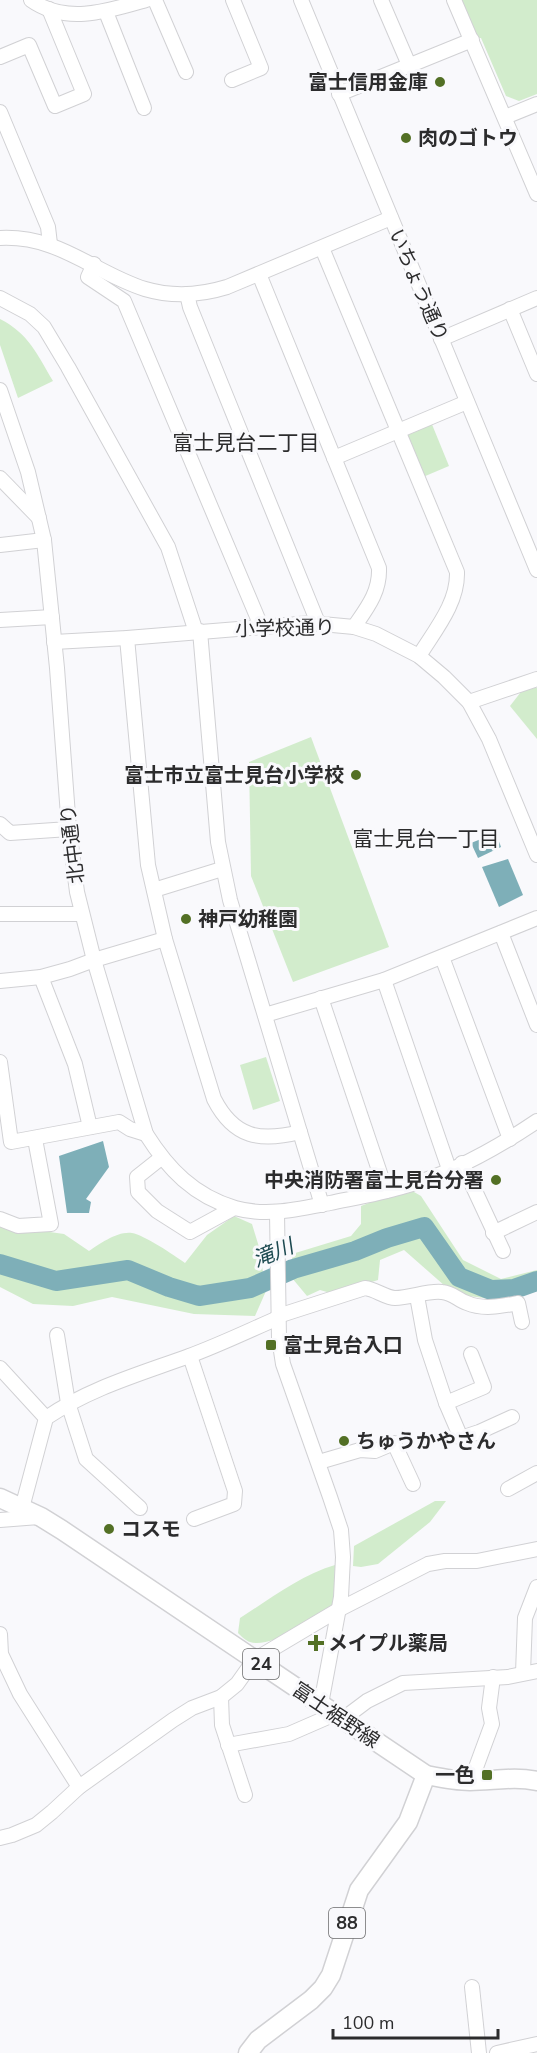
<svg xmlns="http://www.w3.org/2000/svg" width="537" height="2053" font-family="'Nunito Sans','Noto Sans JP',sans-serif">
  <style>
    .green { fill: #d2eccc }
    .water { fill: #7eafb8 }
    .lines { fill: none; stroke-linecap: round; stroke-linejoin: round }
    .river { stroke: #7eafb8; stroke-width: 20 }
    .minor-casing { stroke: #d1d1d4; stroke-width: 16 }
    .major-casing { stroke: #d1d1d4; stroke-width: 21 }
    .minor { stroke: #fff; stroke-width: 14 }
    .major { stroke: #fff; stroke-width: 18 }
    .poi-dot { fill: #537025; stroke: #f9f9fc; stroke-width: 2 }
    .labels { text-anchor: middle; stroke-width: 6; stroke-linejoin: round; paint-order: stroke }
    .shield { fill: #f9f9fc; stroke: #6a6a6b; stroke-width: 1.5 }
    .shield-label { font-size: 18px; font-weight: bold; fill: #2c2c2d }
    .poi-label { font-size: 20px; font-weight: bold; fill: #2c2c2d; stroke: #f9f9fc; text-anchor: start }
    .street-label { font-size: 20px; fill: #2c2c2d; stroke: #f9f9fc }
    .neighbourhood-label { font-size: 21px; fill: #2c2c2d; stroke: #f9f9fc }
    .water-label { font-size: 21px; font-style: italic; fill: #1c4950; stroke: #f9f9fc }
  </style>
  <rect width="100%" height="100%" fill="#f9f9fc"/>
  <g class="green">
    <path d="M459,0H537V94L519,101L506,96L481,38H476Z"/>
    <path d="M0,319C29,334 37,354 53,381L18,398L0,345Z"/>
    <path d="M431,422L449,466L423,477L406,439L408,431Z"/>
    <path d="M524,688H537V739L510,706Z"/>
    <path d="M311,737L389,947L293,982L251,876L249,762Z"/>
    <path d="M266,1057L280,1101L253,1110L240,1065Z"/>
    <path d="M407,1188L421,1196L463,1260L501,1279L537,1270V1291L505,1301L469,1296L445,1286L404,1250L380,1260L378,1280L334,1294L320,1290L307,1296L292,1278V1254L351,1236L361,1224V1206Z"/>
    <path d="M234,1216L252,1224L259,1247L266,1291L255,1316L194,1314L112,1297L73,1306L33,1304L0,1287V1225L64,1234L89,1251C100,1244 117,1231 132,1233C144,1235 174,1255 185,1263L207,1235Z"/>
    <path d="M435,1501H446L430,1522L378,1564L361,1567L353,1566L354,1546Z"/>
    <path d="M335,1565L334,1610C316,1619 269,1649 250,1642C246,1641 241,1636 238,1633L240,1618C270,1599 301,1575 335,1565Z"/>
  </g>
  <g class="water">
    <path d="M496,833L501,847L478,858L471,843Z"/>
    <path d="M508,859L523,895L499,907L482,867Z"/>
    <path d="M103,1141L109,1167L86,1199L91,1202L89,1213H67L59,1156Z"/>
  </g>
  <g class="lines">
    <path class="river" d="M0,1264L56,1281L128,1270L169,1287L199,1296L250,1288L293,1269L355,1251L387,1238L424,1227L459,1277L491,1290L514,1289L537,1281"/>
    <defs>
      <g id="minor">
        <path d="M31,0C66,25 108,11 146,0"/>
        <path d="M155,0L186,72"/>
        <path d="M301,0L537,570"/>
        <path d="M381,0L409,65"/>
        <path d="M454,0L537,194"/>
        <path d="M106,12L144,108"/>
        <path d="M0,57L29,45L55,106L84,94L49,9"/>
        <path d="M232,80L261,68L233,0"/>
        <path d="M339,94L472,40"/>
        <path d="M0,112L48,227L50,244"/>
        <path d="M505,117L537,104"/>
        <path d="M0,238C59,235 94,273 145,289C172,297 201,295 227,287L391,218"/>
        <path d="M322,248L457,572C458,603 435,630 419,656"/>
        <path d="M94,264L88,277L124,301L261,626"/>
        <path d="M259,274L379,568C380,592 367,608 354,627"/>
        <path d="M187,294L190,307L318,623"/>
        <path d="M0,298L30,314L44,327L68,367L168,547L196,632"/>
        <path d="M510,309L537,374"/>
        <path d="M441,339L537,298"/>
        <path d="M0,390L28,472L44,540L57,668L69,829L77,892L94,960L146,1134C168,1169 194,1196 235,1208C267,1217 298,1209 330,1203C354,1198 378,1194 402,1187C448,1175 497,1148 537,1121"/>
        <path d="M334,458L467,402"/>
        <path d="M0,478L39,518"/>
        <path d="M0,545L44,540"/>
        <path d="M0,620L52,617"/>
        <path d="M200,631L218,842L230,900L322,1205"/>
        <path d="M127,638L148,865L165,939L214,1099C234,1138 260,1142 300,1132"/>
        <path d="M54,642L127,638L311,623L354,627L376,634L419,656L444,677L469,702L489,739L537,855"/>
        <path d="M469,702L537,679"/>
        <path d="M0,824L10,833L69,829"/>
        <path d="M154,890L222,869"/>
        <path d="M0,914H82"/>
        <path d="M501,933L537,1025"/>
        <path d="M442,957L510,1139"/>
        <path d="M41,977L75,1064L90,1127"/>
        <path d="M384,980L449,1169"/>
        <path d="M0,981L41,977L70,969L94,960L165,939"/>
        <path d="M321,998L386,1191"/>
        <path d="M265,1015L384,980L537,918"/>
        <path d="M0,1062L11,1142L119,1122L130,1129L146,1134"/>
        <path d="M161,1158L137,1177L138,1192L157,1211L190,1232L234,1208"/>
        <path d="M462,1163L503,1251"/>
        <path d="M277,1213L279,1338L283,1364L330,1497L341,1530L343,1557L341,1597L321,1704"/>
        <path d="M0,1219L18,1226L51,1224L35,1139"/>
        <path d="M493,1233L537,1212"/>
        <path d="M417,1296L425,1340L446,1403L461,1438L479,1432L512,1417"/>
        <path d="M278,1316L365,1288C375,1289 386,1298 395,1298C410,1298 429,1290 442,1292C453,1293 458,1300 467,1303C483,1310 502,1306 518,1303L522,1322"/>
        <path d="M57,1335L68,1403L86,1459L140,1508"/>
        <path d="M190,1356L235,1491L234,1504L194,1519"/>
        <path d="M0,1368L46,1418"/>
        <path d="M446,1403L484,1387L471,1354"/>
        <path d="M319,1462L360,1450L375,1451L394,1443L413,1484"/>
        <path d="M508,1489L537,1473"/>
        <path d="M22,1508L46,1418C90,1388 140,1374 189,1356C219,1345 248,1331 278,1318"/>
        <path d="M0,1520L39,1517"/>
        <path d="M0,1634L1,1654L20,1694L79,1787"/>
        <path d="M523,1673L525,1618L537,1587"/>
        <path d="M221,1697L222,1725L245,1795"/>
        <path d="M343,1719L367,1701L403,1683L508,1677L537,1671"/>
        <path d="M228,1745L289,1734L335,1714"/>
        <path d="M471,1781L492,1724L489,1708L493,1677"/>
        <path d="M0,1838L12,1835L36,1825L52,1812L79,1787L173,1720L192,1708L221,1697L237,1684L254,1660L338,1610L428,1564L445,1561H477L537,1549"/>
        <path d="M472,1987L479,2053"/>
        <path d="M497,2053L537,2044"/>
      </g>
      <g id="major">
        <path d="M0,1498L41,1517L62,1530L426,1775C441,1778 455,1781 470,1781C493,1781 514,1776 537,1781"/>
        <path d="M248,2053L258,2040L311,2000L323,1988L331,1975L359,1890L408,1822L426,1775"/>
      </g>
    </defs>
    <use href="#minor" class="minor-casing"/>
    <use href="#major" class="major-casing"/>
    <use href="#minor" class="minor"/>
    <use href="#major" class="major"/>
  </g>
  <g class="poi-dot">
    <circle cx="440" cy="82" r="6"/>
    <circle cx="406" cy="138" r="6"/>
    <circle cx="356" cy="775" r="6"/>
    <circle cx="186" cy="919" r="6"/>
    <circle cx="496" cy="1180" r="6"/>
    <rect x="265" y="1339" width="12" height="12" rx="3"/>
    <circle cx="344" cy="1441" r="6"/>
    <circle cx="109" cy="1529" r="6"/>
    <path d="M313 1634h6v6h6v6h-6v6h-6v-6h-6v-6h6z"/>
    <rect x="481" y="1769" width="12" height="12" rx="3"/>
  </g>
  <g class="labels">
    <g class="shield">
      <rect x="243" y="1649" width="36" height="30" rx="4.5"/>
      <rect x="329" y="1908" width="36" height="30" rx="4.5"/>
    </g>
    <g class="shield-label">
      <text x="261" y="1670">24</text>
      <text x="347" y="1929">88</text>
    </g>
    <g class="poi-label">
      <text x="428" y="89" text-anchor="end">富士信用金庫</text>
      <text x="418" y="145">肉のゴトウ</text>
      <text x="344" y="782" text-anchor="end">富士市立富士見台小学校</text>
      <text x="198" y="926">神戸幼稚園</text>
      <text x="484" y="1187" text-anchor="end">中央消防署富士見台分署</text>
      <text x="283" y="1352">富士見台入口</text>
      <text x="356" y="1448">ちゅうかやさん</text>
      <text x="121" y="1536">コスモ</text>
      <text x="328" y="1650">メイプル薬局</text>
      <text x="475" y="1782" text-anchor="end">一色</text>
    </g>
    <g class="street-label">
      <text transform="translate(419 285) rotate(67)" y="7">いちょう通り</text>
      <text transform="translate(285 628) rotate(-1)" y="7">小学校通り</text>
      <text transform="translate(72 844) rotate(-97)" y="7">北中通り</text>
      <text transform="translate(336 1715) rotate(34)" y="7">富士裾野線</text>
    </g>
    <g class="neighbourhood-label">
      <text x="246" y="450">富士見台二丁目</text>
      <text x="426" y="846">富士見台一丁目</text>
    </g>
    <g class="water-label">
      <text transform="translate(273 1253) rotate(-22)" y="7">滝川</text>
    </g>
  </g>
  <path d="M333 2029v9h165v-9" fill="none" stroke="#2c2c2d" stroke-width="3"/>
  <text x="342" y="2029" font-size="18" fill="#2c2c2d" stroke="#f9f9fc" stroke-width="4.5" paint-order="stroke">100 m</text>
</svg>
